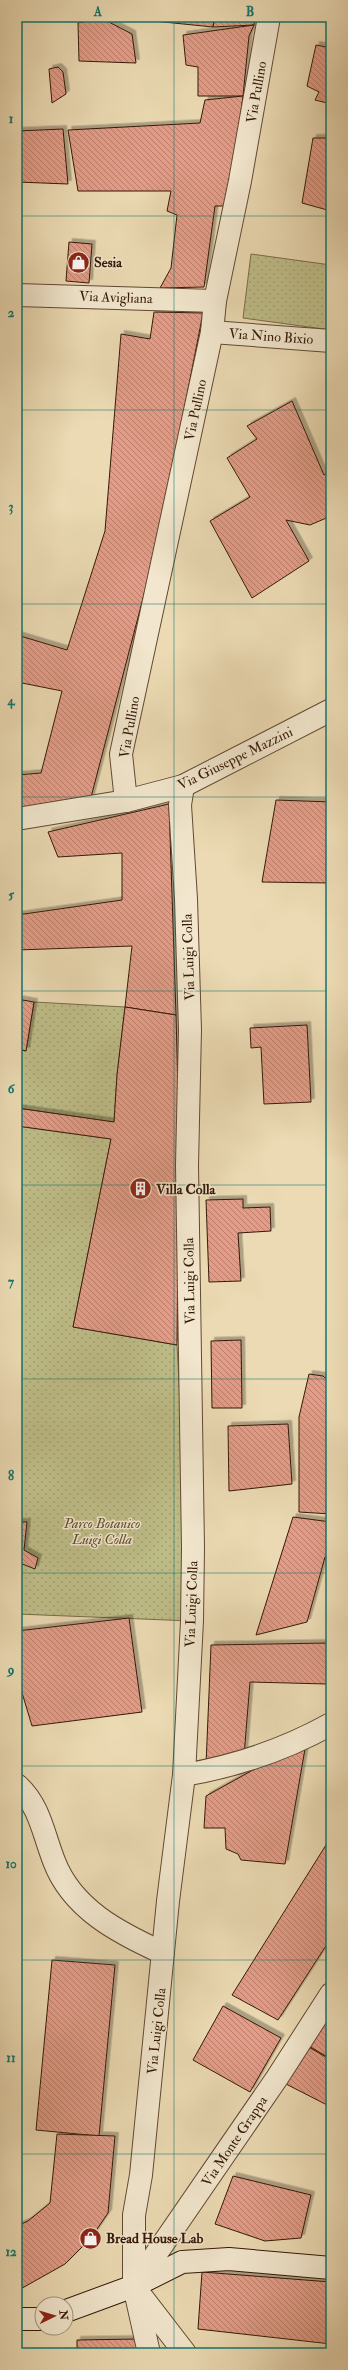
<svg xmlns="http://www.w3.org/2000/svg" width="348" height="2370" font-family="'IM FELL Double Pica',serif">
<defs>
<pattern id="park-dots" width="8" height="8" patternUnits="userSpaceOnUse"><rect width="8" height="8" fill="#bebd88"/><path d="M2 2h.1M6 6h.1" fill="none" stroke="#a4a274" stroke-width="1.8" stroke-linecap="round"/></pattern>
<pattern id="building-back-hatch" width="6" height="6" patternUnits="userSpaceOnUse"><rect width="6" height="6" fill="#e39c87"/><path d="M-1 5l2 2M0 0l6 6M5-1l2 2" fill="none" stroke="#b97e6c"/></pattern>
<filter id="shadow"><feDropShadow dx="3.5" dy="-3.5" stdDeviation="0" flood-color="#0004"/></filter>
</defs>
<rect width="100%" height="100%" fill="#ebdab3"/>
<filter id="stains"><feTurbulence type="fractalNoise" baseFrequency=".005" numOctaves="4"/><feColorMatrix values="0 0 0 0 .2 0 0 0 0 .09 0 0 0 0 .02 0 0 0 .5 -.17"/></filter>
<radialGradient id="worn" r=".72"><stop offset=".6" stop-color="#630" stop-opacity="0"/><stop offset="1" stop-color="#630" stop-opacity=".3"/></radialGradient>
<g fill="url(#park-dots)" stroke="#7a6b48">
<path d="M251,254L331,265V330L243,318Z"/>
<path d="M34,1002L125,1007L117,1075L114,1122L17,1108V1049L26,1051Z"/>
<path d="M17,1126L111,1139L73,1327L177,1345L192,1621L17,1614Z"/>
</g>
<g fill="url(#building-back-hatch)" stroke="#351907" filter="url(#shadow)">
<path d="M114,17H214L213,27Z"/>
<path d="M215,17H255L254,25L213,27Z"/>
<path d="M101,18L132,34L136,63L79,61L78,23Z"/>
<path d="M254,25L249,36L243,96H198V67L186,65L183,35Z"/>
<path d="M316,45L331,48V104L315,100L319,92L307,86Z"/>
<path d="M58,67L63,72L66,94L52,103L49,69Z"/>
<path d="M243,96L229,206H215L204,287L160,288L171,268L177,215L167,211L171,191H78L68,130L200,123L205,100Z"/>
<path d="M63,129L68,184L17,182V131Z"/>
<path d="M313,138H331V211L302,203Z"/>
<path d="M69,242L92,244L89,283L66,281Z"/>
<path d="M154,312L203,313L159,537L89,805L17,813V775L41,773L62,691L17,682V635L67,650L105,531L121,334L150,339Z"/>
<path d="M292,401L324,475L331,471V516L310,525L286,520L309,561L252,598L210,521L250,497L227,458L257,439L247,426Z"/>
<path d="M276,800L331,802V883L262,882Z"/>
<path d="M169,804L176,1015L125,1007L132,946L17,950V915L122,900V853L58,857L48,832Z"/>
<path d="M17,999L34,1002L26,1051L17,1049Z"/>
<path d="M125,1007L176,1015L179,1132L177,1345L73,1327L111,1139L17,1126V1108L114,1122L117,1075Z"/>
<path d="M307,1025L311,1102L264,1104L261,1047L251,1048L250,1028Z"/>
<path d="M243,1199V1208L270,1207L271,1231L238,1233L241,1281L209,1282L206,1200Z"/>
<path d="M241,1340L242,1408H212L211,1341Z"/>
<path d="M309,1374L323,1376L331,1383V1514L299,1512V1417Z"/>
<path d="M288,1424L292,1484L229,1491L228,1426Z"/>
<path d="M293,1517L331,1522V1557H325L307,1622L256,1635Z"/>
<path d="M17,1522H27L24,1550L38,1558L35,1569L17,1562Z"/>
<path d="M129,1618L142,1712L32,1726L17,1676V1631Z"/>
<path d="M329,1643L327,1684L250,1682L244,1756L206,1765L211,1645Z"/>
<path d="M305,1749L285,1864L241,1860L238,1854L226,1849L225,1828H204L206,1796L271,1760Z"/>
<path d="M331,1837V1938L278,2020L232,1995Z"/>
<path d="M52,1960L115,1965L99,2136L36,2130Z"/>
<path d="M223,2006L281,2038L250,2092L193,2060Z"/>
<path d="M331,2009V2059L307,2045Z"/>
<path d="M307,2046L331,2060V2107L286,2084Z"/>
<path d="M57,2134L115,2136L108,2213L91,2238L65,2264L17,2291V2226L28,2221L50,2203Z"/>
<path d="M233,2176L311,2195L301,2238L265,2241L215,2224Z"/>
<path d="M202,2272L331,2282V2344L198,2329Z"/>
<path d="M137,2339V2353H77V2340Z"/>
</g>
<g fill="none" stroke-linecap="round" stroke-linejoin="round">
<defs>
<g id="street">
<path d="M17,295L215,301"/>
<path d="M212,332L331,341"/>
<path d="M126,801L121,754L212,332L215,301L240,181L269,17"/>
<path d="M17,819L126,801L183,786L331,710"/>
<path d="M184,1775C237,1766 284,1750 331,1724"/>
<path d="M17,1785C40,1806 43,1833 54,1861C72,1909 119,1933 163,1953"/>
<path d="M134,2286L277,2078L331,1994"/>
<path d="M138,2292L185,2353"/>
<path d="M149,2353L134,2286V2215L141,2175L168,1901L184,1775L192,1621L193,1548L187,1165L190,1030L186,899L180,805L183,786"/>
</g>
<g id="secondary">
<path d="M66,2311L134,2286L182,2262L229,2259L331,2268"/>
<path d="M17,2319H42"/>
</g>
</defs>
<use href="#street" stroke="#624932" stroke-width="24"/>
<use href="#secondary" stroke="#351907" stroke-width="24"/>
<use href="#street" stroke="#f2e7ce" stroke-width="22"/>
<use href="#secondary" stroke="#f2e7ce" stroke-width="22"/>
</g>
<path fill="none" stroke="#0f766e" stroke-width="1" stroke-opacity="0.55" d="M174,17V2353M17,216H331M17,410H331M17,604H331M17,797H331M17,991H331M17,1185H331M17,1379H331M17,1573H331M17,1766H331M17,1960H331M17,2154H331"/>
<defs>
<symbol id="shop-disc" viewBox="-11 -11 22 22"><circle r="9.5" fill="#8f2418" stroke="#f2e7ce"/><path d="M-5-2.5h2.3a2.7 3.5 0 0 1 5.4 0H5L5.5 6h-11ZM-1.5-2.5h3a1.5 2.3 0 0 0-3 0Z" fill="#fff"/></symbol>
<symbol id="building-disc" viewBox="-11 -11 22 22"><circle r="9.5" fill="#8f2418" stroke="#f2e7ce"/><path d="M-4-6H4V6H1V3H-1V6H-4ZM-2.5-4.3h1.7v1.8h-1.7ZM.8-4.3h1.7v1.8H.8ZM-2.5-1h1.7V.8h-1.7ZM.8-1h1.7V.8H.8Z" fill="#fff"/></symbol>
</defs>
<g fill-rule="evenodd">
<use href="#shop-disc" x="66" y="250" width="25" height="25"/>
<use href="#building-disc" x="128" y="1176" width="25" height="25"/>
<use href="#shop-disc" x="78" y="2226" width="25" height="25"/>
</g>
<g text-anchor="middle" stroke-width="3" stroke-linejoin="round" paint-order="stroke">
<g font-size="14" fill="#351907" stroke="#f2e7ce">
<text transform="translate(256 92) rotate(-80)" y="5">Via Pullino</text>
<text transform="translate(116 297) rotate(2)" y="5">Via Avigliana</text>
<text transform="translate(271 336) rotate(4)" y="5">Via Nino Bixio</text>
<text transform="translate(195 410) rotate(-78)" y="5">Via Pullino</text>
<text transform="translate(129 727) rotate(-80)" y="5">Via Pullino</text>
<text transform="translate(235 758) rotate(-26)" y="5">Via Giuseppe Mazzini</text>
<text transform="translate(188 957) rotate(-92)" y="5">Via Luigi Colla</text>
<text transform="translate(189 1281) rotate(-91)" y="5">Via Luigi Colla</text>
<text transform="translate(191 1604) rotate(-88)" y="5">Via Luigi Colla</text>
<text transform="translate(156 2031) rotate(-84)" y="5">Via Luigi Colla</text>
<text transform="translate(234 2141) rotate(-56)" y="5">Via Monte Grappa</text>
</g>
<g font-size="14" font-weight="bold" fill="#351907" stroke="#f2e7ce" text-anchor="start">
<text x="94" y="267">Sesia</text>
<text x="156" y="1194">Villa Colla</text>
<text x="106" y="2243">Bread House Lab</text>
</g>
<g font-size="14" font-style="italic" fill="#5e4a2e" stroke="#f2e7ce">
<text x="102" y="1528">Parco Botanico<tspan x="102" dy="16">Luigi Colla</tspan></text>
</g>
</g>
<rect width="348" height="2370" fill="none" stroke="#ebdab3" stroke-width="44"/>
<g transform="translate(54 2316) rotate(85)"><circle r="19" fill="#f2e7ce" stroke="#a6957e"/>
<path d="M0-3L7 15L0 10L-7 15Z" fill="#8f2418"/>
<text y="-6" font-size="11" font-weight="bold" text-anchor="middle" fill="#351907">N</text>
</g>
<rect x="22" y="22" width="304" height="2326" fill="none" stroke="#0f766e" stroke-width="1.5"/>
<g font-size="13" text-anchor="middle" font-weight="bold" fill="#0f766e">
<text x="98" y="16">A</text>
<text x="250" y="16">B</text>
<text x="11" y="123">1</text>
<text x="11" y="317">2</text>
<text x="11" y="511">3</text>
<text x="11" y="705">4</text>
<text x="11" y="899">5</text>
<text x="11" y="1093">6</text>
<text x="11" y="1286">7</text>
<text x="11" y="1480">8</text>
<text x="11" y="1674">9</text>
<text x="11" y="1868">10</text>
<text x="11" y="2062">11</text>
<text x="11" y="2256">12</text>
</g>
<rect width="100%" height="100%" filter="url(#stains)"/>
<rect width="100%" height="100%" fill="url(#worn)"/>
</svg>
